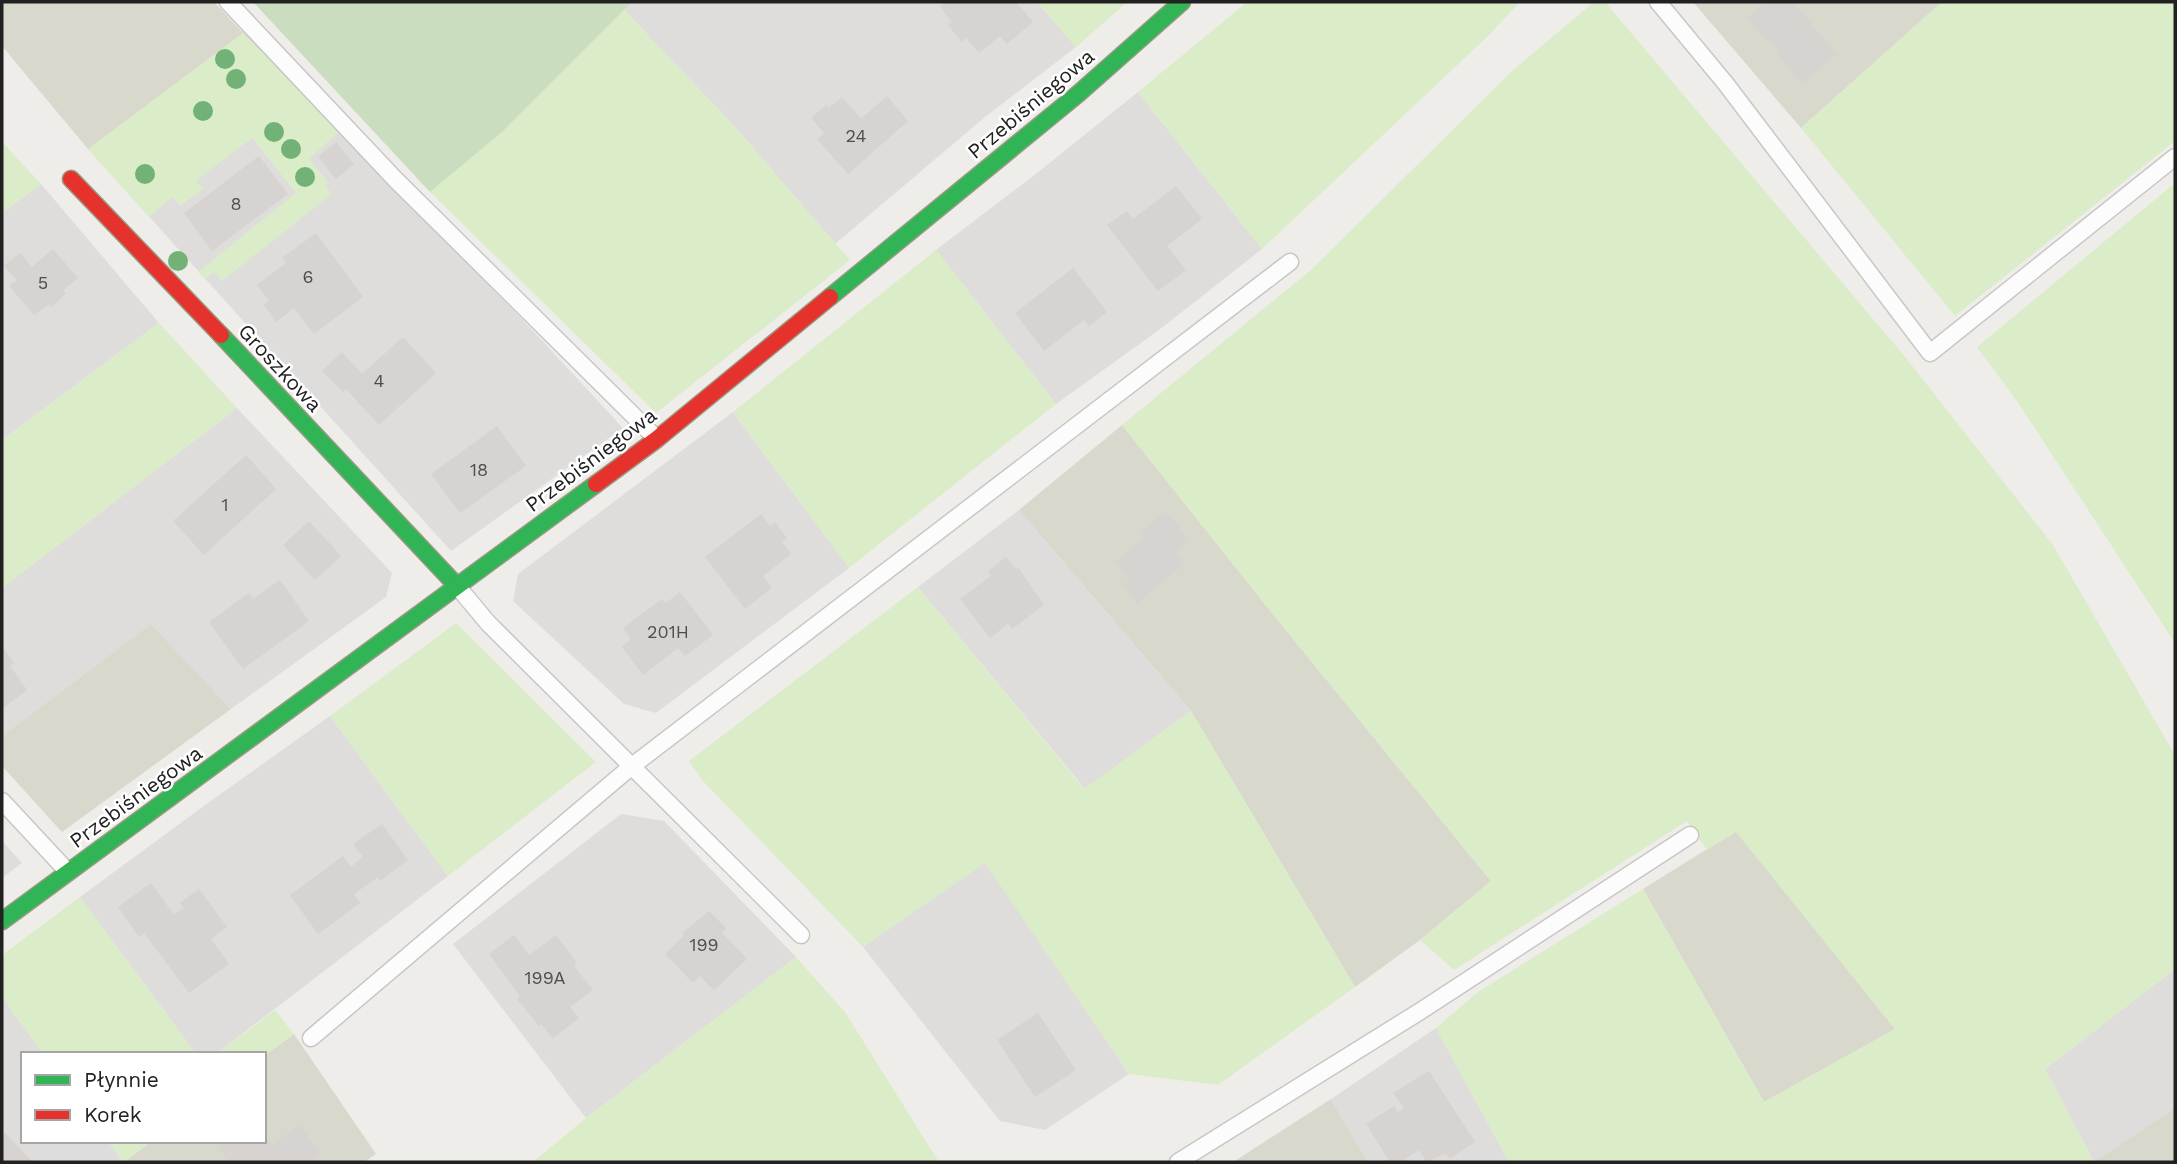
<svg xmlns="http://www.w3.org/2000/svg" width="2177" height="1164" font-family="'Work Sans',sans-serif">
<rect width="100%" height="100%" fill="#efedea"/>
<g fill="#dedddb">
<path d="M632,2H1037L1076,47L985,117L835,244L736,128L624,10Z"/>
<path d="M243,31L535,333L623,428L451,551L88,149Z"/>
<path d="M1138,92L1262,249L1159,330L1056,404L936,250L1037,173Z"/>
<path d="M41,184L159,323L2,440V213Z"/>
<path d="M237,408L392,573L386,597L231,709L151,624L2,736V588Z"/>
<path d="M733,412L849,568L656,713L624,704L513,601L518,574Z"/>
<path d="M1019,510L1191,711L1085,789L918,587Z"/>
<path d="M330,716L448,876L216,1054H196L80,897L201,808Z"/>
<path d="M621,814L664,821L796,957L586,1118L453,944Z"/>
<path d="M2,841L22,863L2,878Z"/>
<path d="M985,862L1129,1074L1045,1130L1000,1121L863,947Z"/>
<path d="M2175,969V1108L2094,1162L2045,1069Z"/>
<path d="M2,997L43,1054H23V1141H108L123,1162H2Z"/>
<path d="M1436,1028L1509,1162H1368L1331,1099Z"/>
</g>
<g fill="#d8d8cc">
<path d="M2,2H214L243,33L88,149L2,46Z"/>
<path d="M1693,2H1942L1801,128Z"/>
<path d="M1122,425L1280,623L1491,881L1420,940L1355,987L1191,711L1019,510Z"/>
<path d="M151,624L231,709L62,832L2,766V736Z"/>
<path d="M1736,831L1895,1029L1764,1102L1643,889Z"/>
<path d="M294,1034L376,1154L364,1162H124L152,1141H264V1056Z"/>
<path d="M1331,1099L1368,1162H1233Z"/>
<path d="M2175,1108V1162H2094Z"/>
</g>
<g fill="#dbecc9">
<path d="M1037,2H1127L1076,47Z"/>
<path d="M1247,2H1520L1488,36L1262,249L1138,92Z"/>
<path d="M1594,2H1605L1906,358L2053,545L2175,755V969L2045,1069L2094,1162H1509L1436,1028L1478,992L1643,889L1764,1102L1895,1029L1736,832L1707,850L1687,821L1454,970L1420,940L1491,881L1280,623L1122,425L1312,269L1514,69Z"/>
<path d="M1942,2H2175V141L1955,316L1801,128Z"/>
<path d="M624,10L736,128L850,260L656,413L430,192L501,133Z"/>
<path d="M243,33L340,131L309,159L329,183L325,186L332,194L222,281L214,272L205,279L198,272L296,193L252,138L196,181L203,189L180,206L173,197L149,217L88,149Z"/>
<path d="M2,142L41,184L2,213Z"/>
<path d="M2175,183V643L2019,404L1977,347Z"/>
<path d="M936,250L1056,404L849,568L733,412Z"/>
<path d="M159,323L237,408L2,588V440Z"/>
<path d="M918,587L1084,789L1191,711L1355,987L1218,1085L1129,1074L985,863L863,947L703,781L689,761Z"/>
<path d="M456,623L596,762L448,876L330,716Z"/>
<path d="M80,897L196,1054H43L2,997V955Z"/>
<path d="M796,957L845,1012L939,1162H533L586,1118Z"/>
<path d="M275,1010L294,1034L264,1056V1054H216Z"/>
<path d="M108,1141H152L123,1162Z"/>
</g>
<path fill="#caddbf" d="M253,2H632L501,133L430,192Z"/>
<g fill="#d6d3d1">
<path d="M946,2H1016L1033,22L1007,44L1000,36L979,53L966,38L962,42L948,25L952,22L940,7Z"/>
<path d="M1766,2H1793L1837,54L1802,83L1777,54L1780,51L1773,43L1765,39L1747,18Z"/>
<path d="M887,96L908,121L848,174L817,139L824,133L811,118L826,105L829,108L842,97L861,119Z"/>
<path d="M336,142L354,164L336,179L318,157Z"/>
<path d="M259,156L288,194L212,251L184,213Z"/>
<path d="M1176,186L1202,219L1167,246L1186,270L1158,291L1107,225L1127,211L1133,219Z"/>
<path d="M316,233L363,297L314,334L294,308L276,322L264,305L269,301L257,285L286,263L282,258Z"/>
<path d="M53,249L78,278L63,290L66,294L51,307L49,304L34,315L9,286L17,280L4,266L20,253L32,267Z"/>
<path d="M1073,268L1107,312L1089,326L1084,320L1044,351L1015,313Z"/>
<path d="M403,337L436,373L379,425L346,389L343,392L322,371L342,352L362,374Z"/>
<path d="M497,426L526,466L460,513L431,474Z"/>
<path d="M246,455L276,489L204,555L173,521Z"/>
<path d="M1166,511L1189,540L1175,552L1185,563L1137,603L1123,586L1130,579L1115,562L1144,538L1140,533Z"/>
<path d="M761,514L770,526L775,522L787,538L782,542L791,554L763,576L772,588L745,609L705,557Z"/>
<path d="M309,521L341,556L315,580L283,545Z"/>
<path d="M1006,557L1016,569L1018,567L1044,605L1012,629L1008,624L990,638L960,599L991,576L988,571Z"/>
<path d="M280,580L309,621L243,669L209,622L249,593L253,599Z"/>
<path d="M680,592L713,635L685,656L678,648L643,675L622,647L631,639L623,628L662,599L666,603Z"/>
<path d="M2,647L14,663L10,666L27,690L2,709Z"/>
<path d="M382,824L408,860L380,881L378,877L354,894L360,903L318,934L290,895L343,856L351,867L363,857L353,844Z"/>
<path d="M151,883L174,915L184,908L180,903L199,889L227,927L211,939L229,964L189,993L144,933L139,937L118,907Z"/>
<path d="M709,911L726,928L722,933L747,959L714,990L700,976L693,983L665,954L684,936L682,933Z"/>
<path d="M514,935L529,955L556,935L577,963L574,966L593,990L570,1007L579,1018L553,1038L541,1024L539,1026L517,999L520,996L489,954Z"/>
<path d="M1038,1013L1076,1070L1035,1097L997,1040Z"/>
<path d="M1429,1071L1475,1142L1450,1159L1446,1153L1427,1162L1419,1150L1401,1162H1390L1366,1124L1394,1106L1398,1112L1404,1108L1393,1093Z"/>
<path d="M300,1125L321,1153L308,1162H229L218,1147L225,1141H264V1135L272,1145Z"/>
<path d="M5,1133L33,1162H2V1137Z"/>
</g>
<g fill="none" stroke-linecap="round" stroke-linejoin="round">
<defs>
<g id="lane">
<path d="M228,2L395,179L657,439"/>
<path d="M1658,2L1726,84L1930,353L2175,157"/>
<path d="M457,586L488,623L801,935"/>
<path d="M2,801L68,872"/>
<path d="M311,1038L632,766L1290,262"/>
<path d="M1178,1162L1419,1012L1690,835"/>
</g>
<g id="fast">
<path d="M830,297L1078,94L1182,2"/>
<path d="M221,335L457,586"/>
<path d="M2,921L596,484"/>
</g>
<g id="jam">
<path d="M71,179L221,335"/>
<path d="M596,484L657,439L830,297"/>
</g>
</defs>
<use href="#lane" stroke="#c8c7c6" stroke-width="19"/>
<use href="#fast" stroke="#989981" stroke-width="19"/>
<use href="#jam" stroke="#989981" stroke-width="19"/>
<use href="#lane" stroke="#fdfcfc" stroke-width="16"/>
<use href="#fast" stroke="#30b455" stroke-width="16"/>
<use href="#jam" stroke="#e5322d" stroke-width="16"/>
</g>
<g fill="#72b276">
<circle cx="225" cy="59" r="10"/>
<circle cx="236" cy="79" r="10"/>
<circle cx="203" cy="111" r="10"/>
<circle cx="274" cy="132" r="10"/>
<circle cx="291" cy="149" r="10"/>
<circle cx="145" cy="174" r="10"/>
<circle cx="305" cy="177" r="10"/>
<circle cx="178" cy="261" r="10"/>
</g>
<g text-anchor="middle" stroke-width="5" stroke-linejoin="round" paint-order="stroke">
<g font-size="18" fill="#4e4e4d">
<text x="856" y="142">24</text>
<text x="236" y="210">8</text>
<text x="308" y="283">6</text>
<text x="43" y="289">5</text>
<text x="379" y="387">4</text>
<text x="479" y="476">18</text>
<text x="225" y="511">1</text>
<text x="668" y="638">201H</text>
<text x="704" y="951">199</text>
<text x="545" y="984">199A</text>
</g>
<g font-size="21" fill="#212121" stroke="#fff">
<text transform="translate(1031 104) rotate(-40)" y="7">Przebiśniegowa</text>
<text transform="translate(280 368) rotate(47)" y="7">Groszkowa</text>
<text transform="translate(591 460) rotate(-37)" y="7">Przebiśniegowa</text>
<text transform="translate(136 797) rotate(-36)" y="7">Przebiśniegowa</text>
</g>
</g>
<rect width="2177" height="1164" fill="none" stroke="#212121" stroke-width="7"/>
<rect x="21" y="1052" width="245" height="91" fill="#ffffff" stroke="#a6a6a6" stroke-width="2"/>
<rect x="35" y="1075" width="35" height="10" fill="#30b455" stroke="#a6a6a6" stroke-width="2"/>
<text x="84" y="1087" font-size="21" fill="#212121">Płynnie</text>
<rect x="35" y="1110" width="35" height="10" fill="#e5322d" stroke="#a6a6a6" stroke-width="2"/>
<text x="84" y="1122" font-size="21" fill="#212121">Korek</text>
</svg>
